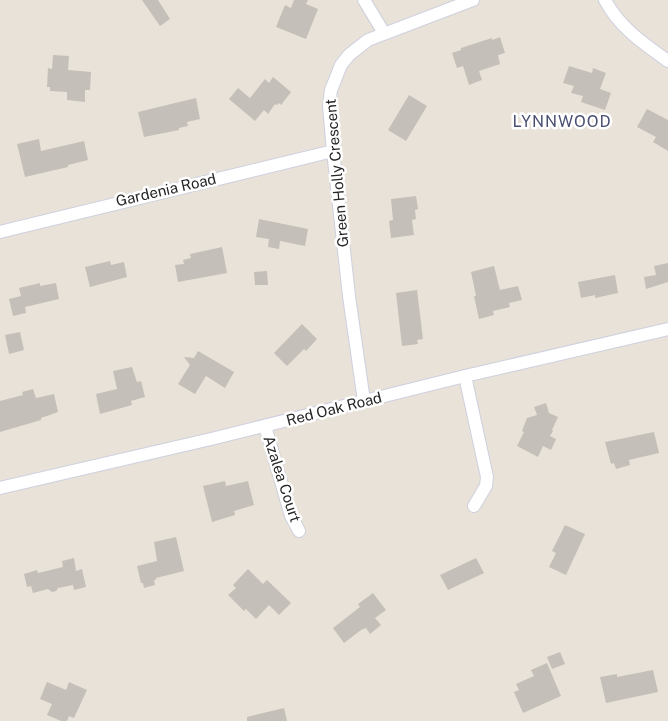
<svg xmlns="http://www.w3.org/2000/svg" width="668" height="721" font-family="'Public Sans',sans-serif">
<rect width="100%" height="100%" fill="#e9e2d8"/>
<g fill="#c4bfb8">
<path d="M142,0H158L170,19L160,26Z"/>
<path d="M294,0H308L306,4L318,9L306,39L276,27L285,5L291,8Z"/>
<path d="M500,37L505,53L498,55L500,64L479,71L482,80L469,85L463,66L457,68L452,53L461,50V48L492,38V40Z"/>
<path d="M53,55L69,56L68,70L91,72L90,90H85V102L67,100V92L50,91V87H47L48,68L52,69Z"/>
<path d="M569,66L592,73L593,68L606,73L600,89L611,93L605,110L581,102L583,96L571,93L574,86L563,83Z"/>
<path d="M273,77L291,92L281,105L279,103L277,105L275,104L268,114L264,110L255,121L229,99L238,88L250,98L265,79L269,83Z"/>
<path d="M409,95L427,106L406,141L388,130Z"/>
<path d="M196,98L200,119L187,122L188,126L179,128V130L144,137L138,112Z"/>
<path d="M647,109L668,120V151L653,142L656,137L637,127Z"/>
<path d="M39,139L41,151L84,141L88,160L68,165V167L25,177L17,144Z"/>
<path d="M416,196L418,209L415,210L416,219L412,220L414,235L391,238L389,221L393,220L391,199Z"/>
<path d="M259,219L308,229L305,246L280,241L279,249L268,247L269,239L256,237Z"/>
<path d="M222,247L227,273L178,282L175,265L184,264L183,260L191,258L190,254Z"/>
<path d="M110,261L111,265L124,262L127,277L90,287L85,267Z"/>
<path d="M668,263V282L646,289L644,277L656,275L654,266Z"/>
<path d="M494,266L500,290L518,286L522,300L509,303L510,307L493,311L494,315L479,319L474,296H476L471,272Z"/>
<path d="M267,271L268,285H255L254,272Z"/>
<path d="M615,275L618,293L595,298V295L581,298L578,282Z"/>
<path d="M40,283V286L56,283L59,299L25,307L26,313L13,316L9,299L21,296L19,288Z"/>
<path d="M417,290L423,339L417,340L418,344L402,346L396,293Z"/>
<path d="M302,324L317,339L306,351L304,349L287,366L274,353Z"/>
<path d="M20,332L24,350L9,354L5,335Z"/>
<path d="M198,351L234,372L225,388L206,376L195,394L178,384L190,365L184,357L194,358Z"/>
<path d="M132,367L137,382L141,381L145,397L131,401L132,405L100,414L96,394L117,389L113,371Z"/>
<path d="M33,389L36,398L54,394L58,412L41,418V420L0,432V401L23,395L22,392Z"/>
<path d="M546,403L549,413L558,417L552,430L553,431L550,436L556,439L551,450L543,446L538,457L517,446L524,432L522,431L527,418L537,415L534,407Z"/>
<path d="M654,432L659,453L629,460L630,465L616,469L614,463L611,464L605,442Z"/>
<path d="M225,481L226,486L248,481L254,505L234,511L235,515L212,522L203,486Z"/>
<path d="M565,525L585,534L566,575L549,567L556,553L552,551Z"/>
<path d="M176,537L184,571L156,578V580H154L155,585L144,588L143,583H141L137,566L157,561L154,542Z"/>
<path d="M74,558L76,571L82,569L86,587L74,590L73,585L58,588L56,591L52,592L48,589L33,593L31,586L27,587L24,574L37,570L38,573L63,567L62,561Z"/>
<path d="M476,558L484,573L448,590L440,575Z"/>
<path d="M248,569L263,584L267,580L291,603L279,615L269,605L256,619L246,609L244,611L228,595L236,588L233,585Z"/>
<path d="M373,593L386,610L375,618L381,625L370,634L366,628L361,630L344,643L333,628L360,607L358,604Z"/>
<path d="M560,652L565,664L552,669L547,657Z"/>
<path d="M547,663L561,696L523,713L514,692L519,690L516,684L534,676L531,670Z"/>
<path d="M653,670L658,692L606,703L600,677L617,674V677Z"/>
<path d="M47,682L66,690L69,682L87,690L74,718L69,716L67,721H61L47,715L52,704L40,699Z"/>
<path d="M284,708L287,721H247V717Z"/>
</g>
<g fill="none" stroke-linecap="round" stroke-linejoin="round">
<defs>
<g id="street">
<path d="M364,0L384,33"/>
<path d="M605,0C619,27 644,44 668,61"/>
<path d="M0,232L333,151"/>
<path d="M465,376L487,477L486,486L474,506"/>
<path d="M364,401L349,296L333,151L329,106L331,90L341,65L349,55L368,40L473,0"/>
<path d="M265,426L291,516L299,531"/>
<path d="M0,488L211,439L465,376L668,329"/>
</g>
</defs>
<use href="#street" stroke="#ced0df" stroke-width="14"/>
<use href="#street" stroke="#fff" stroke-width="12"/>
</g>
<g text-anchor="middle" stroke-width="5" stroke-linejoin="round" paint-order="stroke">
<g font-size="15" fill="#262626" stroke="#fff">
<text transform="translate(337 173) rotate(-95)" y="5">Green Holly Crescent</text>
<text transform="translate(166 190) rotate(-13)" y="5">Gardenia Road</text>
<text transform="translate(334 409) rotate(-14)" y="5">Red Oak Road</text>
<text transform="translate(282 479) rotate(72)" y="5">Azalea Court</text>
</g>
<g font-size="16" letter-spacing="1" fill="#4a5074" stroke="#fff">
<text x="562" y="127">LYNNWOOD</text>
</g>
</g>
</svg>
